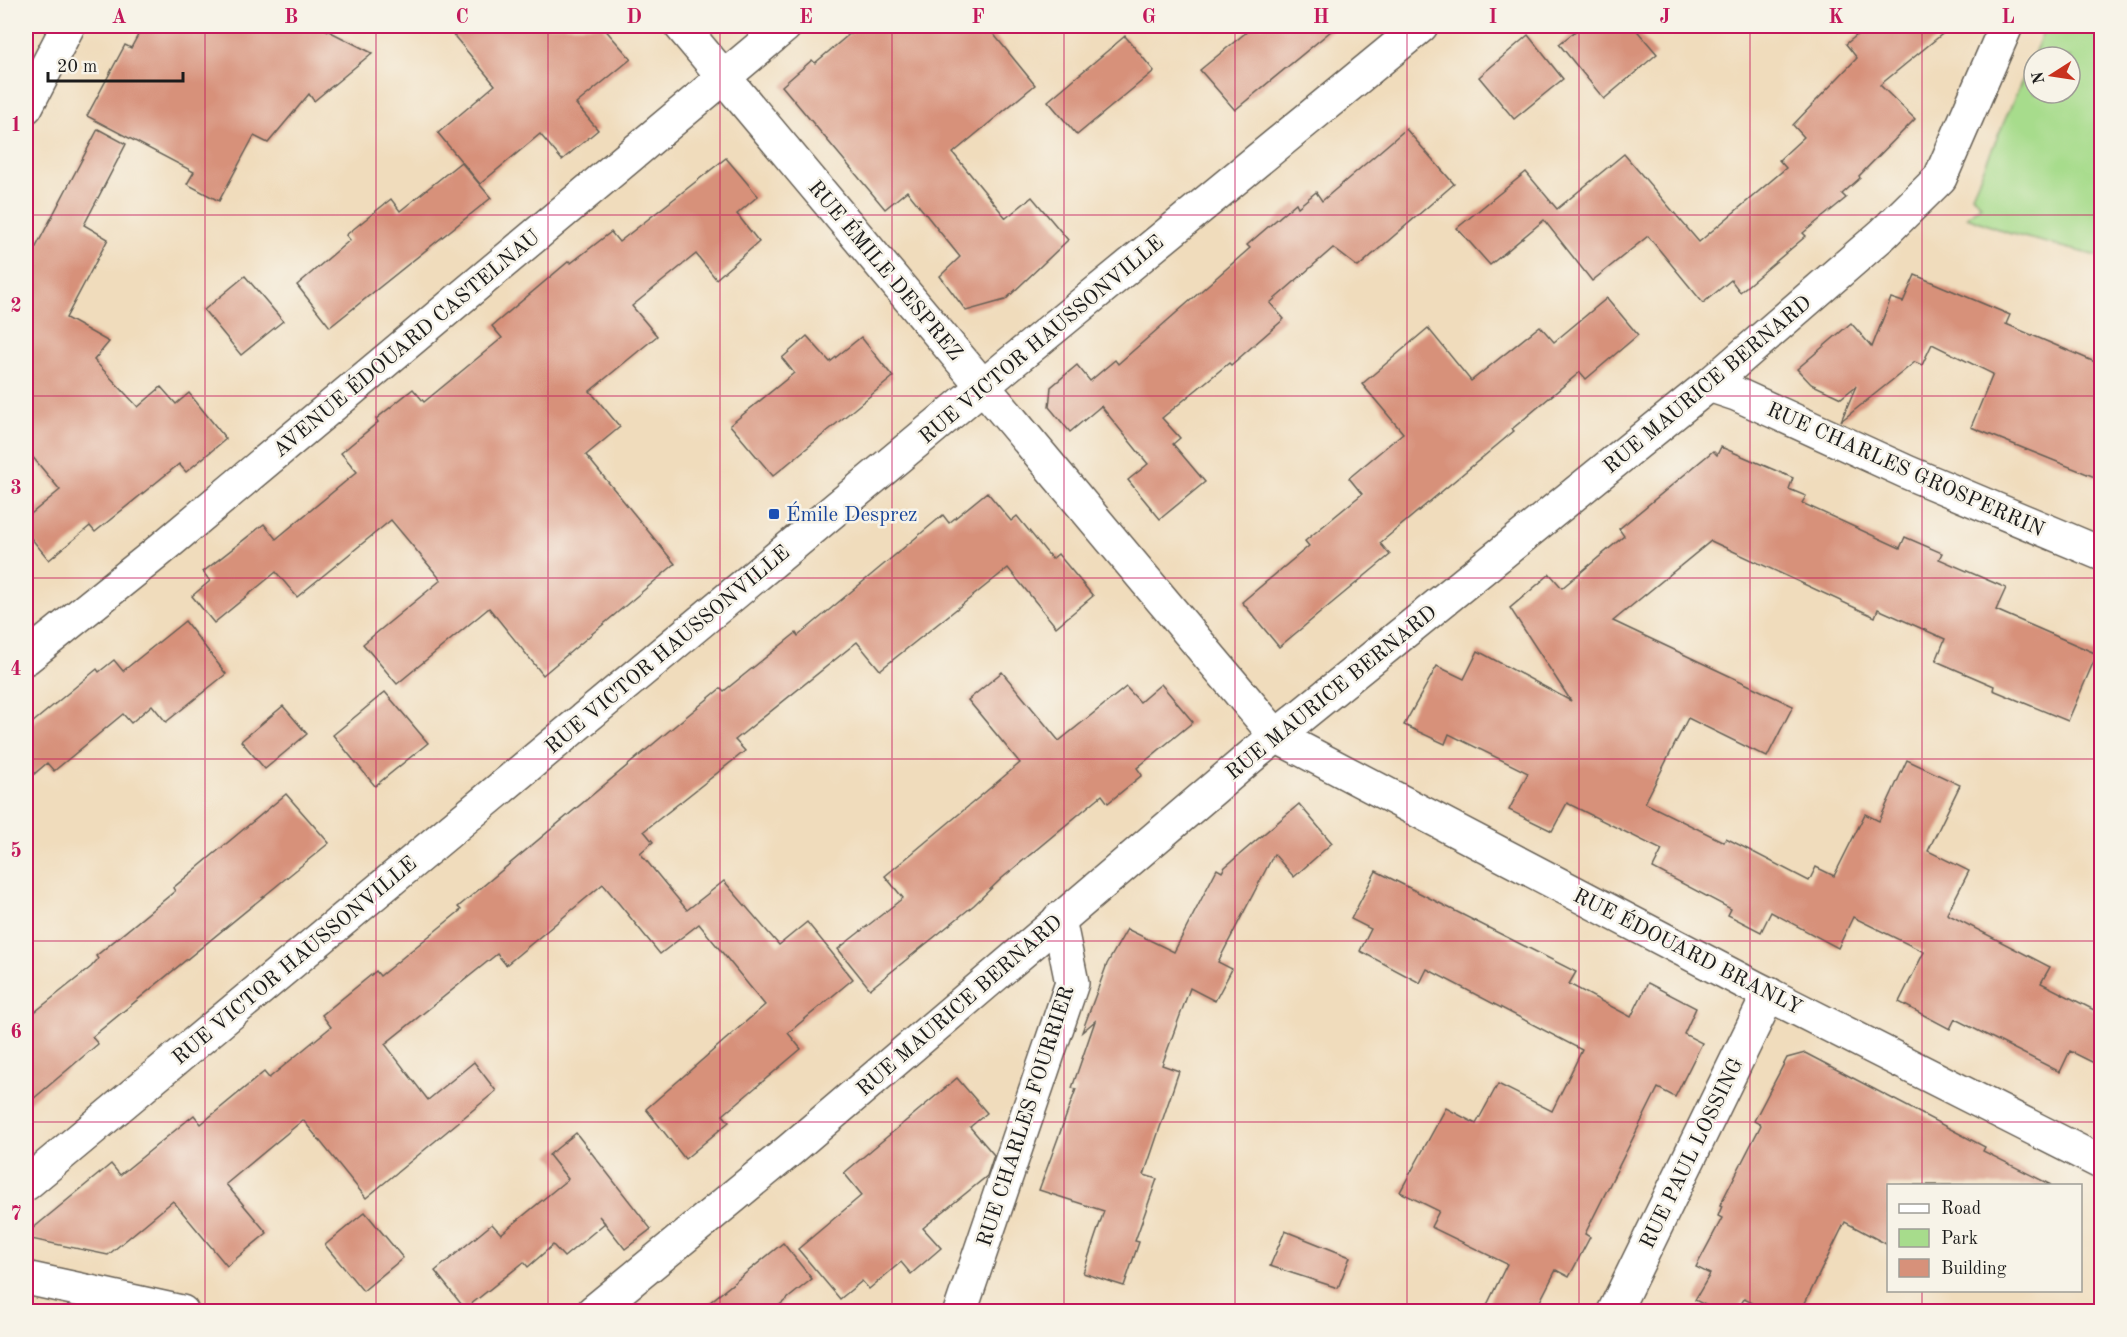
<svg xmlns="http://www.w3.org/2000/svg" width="2127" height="1337" font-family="'Old Standard TT',serif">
<rect width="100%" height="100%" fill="#f7f3e8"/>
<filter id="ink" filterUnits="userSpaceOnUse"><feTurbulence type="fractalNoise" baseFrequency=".0167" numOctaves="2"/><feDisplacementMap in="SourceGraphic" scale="12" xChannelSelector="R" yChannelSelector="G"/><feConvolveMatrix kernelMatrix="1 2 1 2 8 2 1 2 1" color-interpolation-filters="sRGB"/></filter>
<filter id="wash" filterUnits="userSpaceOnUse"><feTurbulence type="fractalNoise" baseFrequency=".008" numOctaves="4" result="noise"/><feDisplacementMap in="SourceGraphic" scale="24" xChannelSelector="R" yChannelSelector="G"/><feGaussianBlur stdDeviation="1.35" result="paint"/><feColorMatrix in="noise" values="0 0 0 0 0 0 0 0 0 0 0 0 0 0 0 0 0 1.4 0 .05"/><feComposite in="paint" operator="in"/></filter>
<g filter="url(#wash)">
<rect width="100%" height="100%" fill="#f0dcbc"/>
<path fill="#a7dc8c" stroke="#627c54" stroke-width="1.5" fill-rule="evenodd" d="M2046,26H2101V257L2008,233L1967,217L1981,205L1972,195ZM2034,57H2070V93H2034Z"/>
<g id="blocks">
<g fill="#d7917a">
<path d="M143,26H319L372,53L314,101L309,94L268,143L254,136L219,201L187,184L194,172L87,116L125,45L131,48Z"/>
<path d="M446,26H602L631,59L576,104L598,130L562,160L540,134L480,184L438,133L495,85Z"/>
<path d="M859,26H987L1035,85L953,153L1006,218L1032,197L1068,240L1005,300L966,311L940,276L960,257L907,191L885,209L782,86L812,60L815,63Z"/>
<path d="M1254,26H1337L1235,110L1200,70Z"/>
<path d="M1582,26H1633L1657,54L1604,99L1559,44Z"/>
<path d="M1868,26H1952L1880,85L1915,119L1859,176L1860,178L1842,194L1846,198L1803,233L1806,236L1740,292L1731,280L1703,303L1648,236L1592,281L1544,220L1490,265L1457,228L1526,172L1557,209L1624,154L1699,242L1786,168L1779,160L1804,137L1793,125L1857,58L1846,44Z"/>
<path d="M1528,35L1563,79L1514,119L1479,77Z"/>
<path d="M1125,36L1154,71L1077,135L1048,101Z"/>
<path d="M98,129L126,144L84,225L108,239L66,318L109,342L94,360L138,407L161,387L176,404L189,393L226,439L186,472L179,464L95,532L90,526L49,560L26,532V518L60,490L26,449V266Z"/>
<path d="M1406,129L1454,184L1358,267L1333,248L1270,303L1284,319L1231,365L1229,363L1162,418L1180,438L1173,444L1205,482L1160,519L1128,480L1148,464L1101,406L1070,432L1049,407L1051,387L1077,365L1090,381L1115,360L1118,364L1250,248L1247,245L1296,203L1298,207L1316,192L1322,201Z"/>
<path d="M726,158L758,196L737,214L759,242L716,279L696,254L632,306L657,336L590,391L620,427L586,455L675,564L543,675L489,608L397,684L363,644L441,580L391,520L297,597L276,572L214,623L192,596L210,581L203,572L264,524L276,539L357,472L341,453L378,422L376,419L413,389L424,402L502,338L492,326L569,261L571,263L611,232L619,242Z"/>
<path d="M461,162L491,198L330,327L297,285L350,240L346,235L391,199L400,211Z"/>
<path d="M1915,275L2010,315L2006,324L2102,365V480L1971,427L1993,374L1932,344L1922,365L1915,362L1841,421L1856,386L1841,398L1811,384L1797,369L1851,323L1872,347L1891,298L1903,302Z"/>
<path d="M245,276L283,321L241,355L204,310Z"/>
<path d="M1607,298L1638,335L1586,379L1580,372L1512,429L1514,431L1380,543L1390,555L1279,647L1242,602L1309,546L1305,541L1362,494L1349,478L1403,433L1362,384L1428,328L1471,381L1540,326L1554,342Z"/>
<path d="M807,336L830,362L861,337L893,377L773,476L730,425L794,373L782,358Z"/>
<path d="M1721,447L1793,478L1789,489L1806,496L1802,503L1900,548L1905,537L1942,553L1939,559L2006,588L1996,610L2097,654L2068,721L1993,690L1994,686L1936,661L1945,639L1878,609L1875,617L1711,541L1613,621L1793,706L1767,757L1688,718L1645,803L1724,842L1726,838L1809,881L1816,867L1834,876L1865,814L1879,821L1907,760L1960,785L1928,851L1969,871L1947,914L2050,967L2041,983L2102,1014V1067L2070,1051L2060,1072L1955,1019L1950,1029L1899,1002L1924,952L1853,917L1838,948L1771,912L1761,932L1728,915L1731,909L1653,868L1662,850L1567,803L1552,831L1509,810L1528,773L1449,734L1445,744L1404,725L1437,666L1464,679L1478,651L1571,701L1510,608L1550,574L1562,588L1624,536L1619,529L1713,451L1717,455Z"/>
<path d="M987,492L1011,521L1017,516L1052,559L1058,554L1093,596L1056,627L1008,568L880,670L857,642L735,740L745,751L644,831L653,842L640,853L687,910L724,881L779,945L807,922L853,979L788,1033L801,1049L723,1115L729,1122L685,1159L646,1109L765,1005L699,924L660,954L603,884L506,965L497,954L385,1044L428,1100L474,1062L496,1091L366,1198L303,1120L226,1184L267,1233L227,1266L173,1201L108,1255L26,1238V1234L111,1164L120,1175L194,1115L201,1124L264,1072L269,1078L331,1027L322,1015L376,971L380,976L461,910L458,907L676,725L721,688L724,691L796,633L798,636L943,515L949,523Z"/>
<path d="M185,621L226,674L166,722L152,705L131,723L123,714L54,771L47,763L26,781V728L97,669L99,672L114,660L123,671Z"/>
<path d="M1002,672L1059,741L1126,687L1140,702L1161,684L1193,722L1137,768L1142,775L1108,803L1102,795L1001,879L974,905L870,989L838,949L903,898L885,876L1020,763L968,700Z"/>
<path d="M385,692L428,743L375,786L333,735Z"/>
<path d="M283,706L307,734L265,769L241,741Z"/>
<path d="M286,794L329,843L92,1037L98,1044L26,1105V1019L91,967L98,959L96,956L175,891L173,888Z"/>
<path d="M1299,804L1332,843L1294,877L1274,854L1218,962L1232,969L1215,1001L1190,988L1162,1065L1179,1071L1144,1175L1157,1179L1135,1241L1139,1242L1124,1286L1083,1273L1104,1211L1039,1190L1076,1089L1072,1088L1095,1021L1082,1032L1107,964L1127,929L1174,952L1217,869L1222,872L1225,867Z"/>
<path d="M1376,871L1576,972L1569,984L1631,1017L1648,983L1696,1008L1684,1034L1702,1043L1675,1097L1658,1088L1585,1234L1590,1237L1569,1277L1556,1270L1535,1311H1484L1507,1264L1431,1227L1439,1211L1400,1192L1446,1108L1476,1124L1498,1084L1552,1111L1582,1050L1427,969L1420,983L1360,951L1371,929L1351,919Z"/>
<path d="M1805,1053L1985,1147L1983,1151L2051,1185H1888V1245L1845,1222L1801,1311H1770L1744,1299L1737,1311H1717L1695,1300L1710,1274L1696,1267L1722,1218L1718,1216L1722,1206L1720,1205L1761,1125L1754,1121L1787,1058Z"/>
<path d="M957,1078L987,1113L970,1127L994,1155L987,1176L923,1228L941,1248L911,1274L901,1262L869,1289L862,1281L840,1299L798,1249L862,1195L844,1173Z"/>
<path d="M576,1133L651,1229L625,1249L599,1216L605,1223L564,1257L553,1245L528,1267L524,1262L465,1309L435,1271L492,1224L501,1234L568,1179L549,1155Z"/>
<path d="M365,1212L403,1258L363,1291L325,1245Z"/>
<path d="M1285,1231L1350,1257L1338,1288L1270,1266Z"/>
<path d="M783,1243L812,1279L772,1311H699Z"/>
</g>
</g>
</g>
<g filter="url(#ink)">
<use href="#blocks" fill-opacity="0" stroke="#665f54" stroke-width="1.5"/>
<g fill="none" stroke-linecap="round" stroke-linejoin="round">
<defs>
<g id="street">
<path d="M681,26L1276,736L1756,988L2102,1163"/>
<path d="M1709,385L1736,394L1909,473L2102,554"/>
<path d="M26,658L154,555L785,26"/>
<path d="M26,1184L1012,362L1421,26"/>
<path d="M26,1278L182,1312"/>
<path d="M593,1312L790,1150L1254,754L1709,385L1883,234L1940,178L2006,26"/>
<path d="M960,1312L1072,983L1059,919"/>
<path d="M1614,1312L1769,994"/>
</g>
<path id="secondary" d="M26,107L68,26"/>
</defs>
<use href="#street" stroke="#665f54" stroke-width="36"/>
<use href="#secondary" stroke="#665f54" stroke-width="36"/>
<use href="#street" stroke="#fff" stroke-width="33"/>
<use href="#secondary" stroke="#fff" stroke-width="33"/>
</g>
</g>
<path fill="none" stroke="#c2185b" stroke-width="1.5" stroke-opacity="0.55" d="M205,26V1312M376,26V1312M548,26V1312M720,26V1312M892,26V1312M1064,26V1312M1235,26V1312M1407,26V1312M1579,26V1312M1750,26V1312M1922,26V1186M26,215H2102M26,396H2102M26,578H2102M26,759H2102M26,941H2102M26,1122H2102M1922,1290V1312"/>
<rect fill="#1a4fb4" stroke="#f7f3e8" stroke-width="2" x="768" y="508" width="12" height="12" rx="3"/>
<g text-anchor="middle" stroke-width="5" stroke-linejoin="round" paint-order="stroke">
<g font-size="21" fill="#1c1c1c" stroke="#f7f3e8">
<text transform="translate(886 270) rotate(50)" y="7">RUE ÉMILE DESPREZ</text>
<text transform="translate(1041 339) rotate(-40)" y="7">RUE VICTOR HAUSSONVILLE</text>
<text transform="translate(406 343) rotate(-40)" y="7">AVENUE ÉDOUARD CASTELNAU</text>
<text transform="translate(1707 384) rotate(-40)" y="7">RUE MAURICE BERNARD</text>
<text transform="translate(1906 469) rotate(24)" y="7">RUE CHARLES GROSPERRIN</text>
<text transform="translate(667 649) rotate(-40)" y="7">RUE VICTOR HAUSSONVILLE</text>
<text transform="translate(1331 692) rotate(-39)" y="7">RUE MAURICE BERNARD</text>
<text transform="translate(1688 951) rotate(27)" y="7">RUE ÉDOUARD BRANLY</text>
<text transform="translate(294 960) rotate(-40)" y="7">RUE VICTOR HAUSSONVILLE</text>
<text transform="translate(959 1005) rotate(-41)" y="7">RUE MAURICE BERNARD</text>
<text transform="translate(1025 1116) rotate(-72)" y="7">RUE CHARLES FOURRIER</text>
<text transform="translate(1691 1153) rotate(-64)" y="7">RUE PAUL LOSSING</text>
</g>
<g font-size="21" fill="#164399" stroke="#f7f3e8" text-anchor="start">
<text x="786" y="521">Émile Desprez</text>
</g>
</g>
<rect width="2127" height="1337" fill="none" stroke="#f7f3e8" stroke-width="66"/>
<rect x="1887" y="1184" width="195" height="108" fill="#f7f3e8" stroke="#9f9d96" stroke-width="1.5"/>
<rect x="1899" y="1204" width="30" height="9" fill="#ffffff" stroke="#9f9d96" stroke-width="1.5"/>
<text x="1941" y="1214" font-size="18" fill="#1c1c1c">Road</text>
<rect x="1899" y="1229" width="30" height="18" fill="#a7dc8c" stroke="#9f9d96" stroke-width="1.5"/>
<text x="1941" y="1244" font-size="18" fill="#1c1c1c">Park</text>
<rect x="1899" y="1259" width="30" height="18" fill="#d7917a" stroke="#9f9d96" stroke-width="1.5"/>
<text x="1941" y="1274" font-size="18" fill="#1c1c1c">Building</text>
<g transform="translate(2052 75) rotate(258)"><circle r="28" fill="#f7f3e8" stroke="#9f9d96" stroke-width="1.5"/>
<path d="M0-4.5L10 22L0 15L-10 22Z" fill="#c8321e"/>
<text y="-9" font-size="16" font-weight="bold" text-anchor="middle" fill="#1c1c1c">N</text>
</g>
<path d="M48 72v9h135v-9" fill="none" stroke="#1c1c1c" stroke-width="3"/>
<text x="57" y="72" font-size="18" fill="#1c1c1c" stroke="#f7f3e8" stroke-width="4.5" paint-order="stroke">20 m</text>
<rect x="33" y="33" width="2061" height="1271" fill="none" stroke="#c2185b" stroke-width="2"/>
<g font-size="20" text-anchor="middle" font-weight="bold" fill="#c2185b">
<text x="119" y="23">A</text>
<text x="291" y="23">B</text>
<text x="462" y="23">C</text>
<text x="634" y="23">D</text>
<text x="806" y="23">E</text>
<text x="978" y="23">F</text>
<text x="1149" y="23">G</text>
<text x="1321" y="23">H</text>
<text x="1493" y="23">I</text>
<text x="1665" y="23">J</text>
<text x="1836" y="23">K</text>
<text x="2008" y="23">L</text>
<text x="16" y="131">1</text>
<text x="16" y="312">2</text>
<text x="16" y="494">3</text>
<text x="16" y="675">4</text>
<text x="16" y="857">5</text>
<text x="16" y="1038">6</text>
<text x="16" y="1220">7</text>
</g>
</svg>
